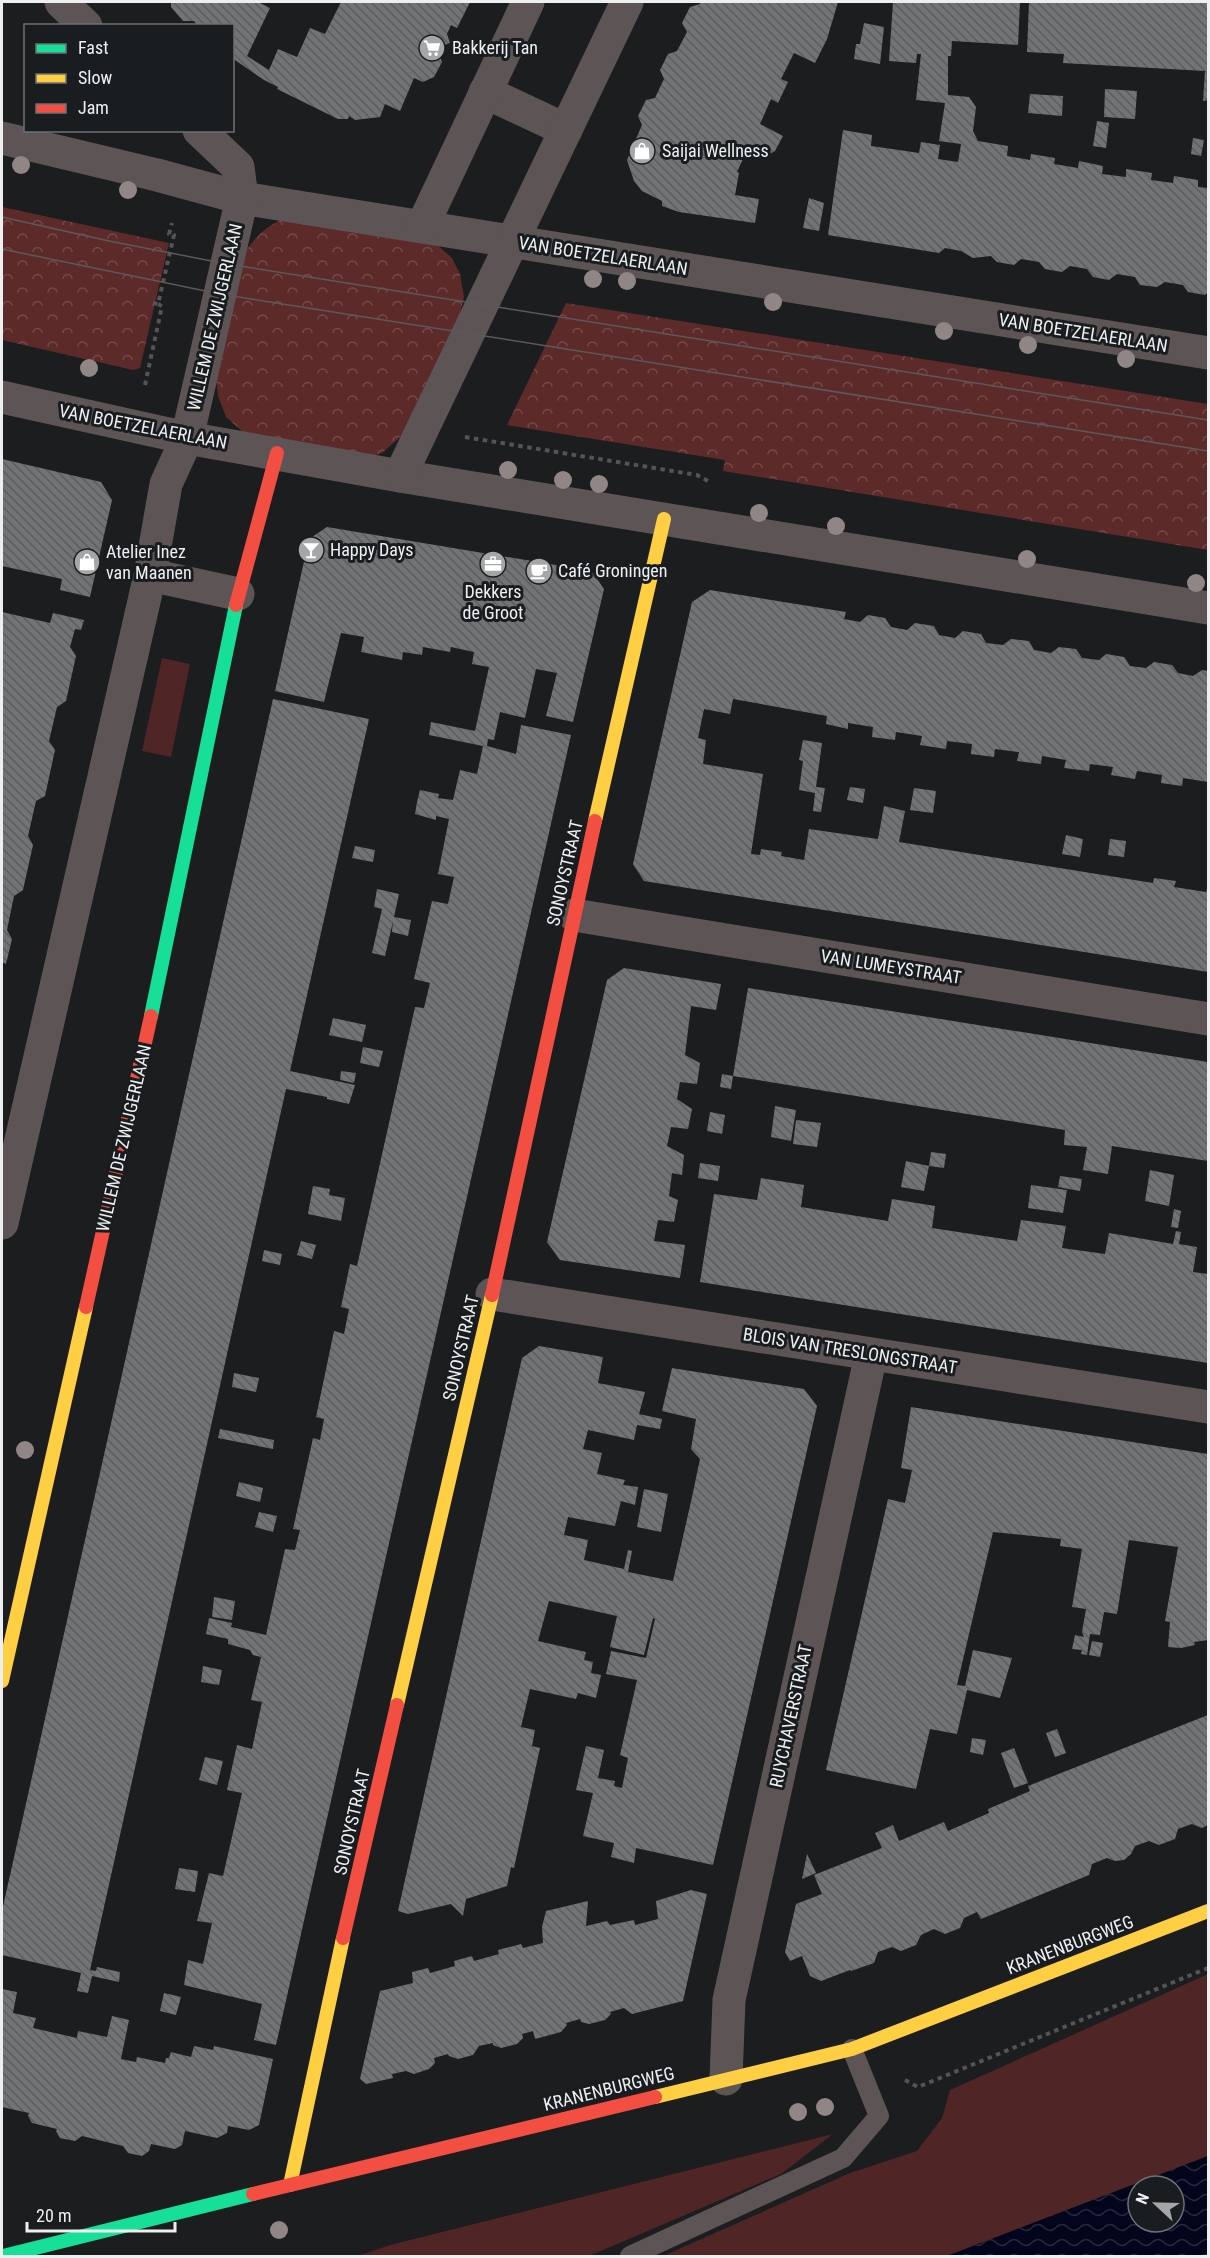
<svg xmlns="http://www.w3.org/2000/svg" width="1210" height="2258" font-family="'Roboto Condensed',sans-serif">
<defs>
<pattern id="forest-crowns" width="20" height="18" patternUnits="userSpaceOnUse" patternTransform="scale(1.5)"><rect width="20" height="18" fill="#5d2a2a"/><path d="M2 6a3 3 0 1 1 6 0M12 15a3 3 0 1 1 6 0" fill="none" stroke="#754949"/></pattern>
<pattern id="water-waves" width="16" height="10" patternUnits="userSpaceOnUse" patternTransform="scale(1.5)"><rect width="16" height="10" fill="#02051c"/><path d="M0 5q4-4 8 0t8 0" fill="none" stroke="#272a3d"/></pattern>
<pattern id="building-back-hatch" width="6" height="6" patternUnits="userSpaceOnUse" patternTransform="scale(1.5)"><rect width="6" height="6" fill="#717374"/><path d="M-1 5l2 2M0 0l6 6M5-1l2 2" fill="none" stroke="#5c5e5e"/></pattern>
</defs>
<rect width="100%" height="100%" fill="#1b1d1f"/>
<g fill="#4f2525">
<path d="M162,658L190,664L171,757L142,751Z"/>
<path d="M1208,1974V2156L947,2256H663L850,2173L917,2151L942,2118L950,2090Z"/>
<path d="M833,2134L781,2174L589,2256H358L390,2245Z"/>
</g>
<g fill="url(#forest-crowns)">
<path d="M2,207L169,243L140,368L133,370L2,340Z"/>
<path d="M288,217L435,243L452,258L460,274L464,297L459,319L407,431L382,453L366,458L245,434L226,417L218,396L216,374L247,249C259,233 269,224 288,217Z"/>
<path d="M566,303L1208,404V550L723,471L725,460L507,425Z"/>
</g>
<path fill="url(#water-waves)" fill-rule="evenodd" d="M1208,2156V2256H947ZM1138,2186H1174V2222H1138Z"/>
<g fill="url(#building-back-hatch)">
<path d="M171,2H258L270,8L247,56L269,70L278,49L297,57L310,28L325,34L341,2H470L457,28L451,25L447,34L450,43L442,46L439,54L442,62L434,77L423,82L414,78L400,111L385,104L380,117L355,120L349,116L348,119H338L277,89L278,87L264,80L232,58V26H198L194,21H183L171,7Z"/>
<path d="M701,2H838L827,39L815,63L794,53L781,79L788,82L778,103L771,99L760,124L783,136L775,151L768,155L749,146L737,172L739,173L735,195L759,199L755,223L679,212L662,206V201L642,191L634,181L627,160L642,125L638,116L646,100L655,98L664,79L660,70L668,54L677,51L687,32L682,23L690,7L700,4Z"/>
<path d="M893,2H1020L1018,45L952,41L951,56H948V95L969,97L976,107L973,131L978,141L1008,146L1007,156L1030,160L1031,154L1055,158L1054,164L1078,168L1079,161L1103,166L1102,174L1126,177V169L1152,173L1151,180L1173,183L1174,176L1198,180V187L1208,188V292L1205,295L1188,292L1183,285L1165,282L1157,287L1140,285L1135,277L1117,274L1109,280L1093,277L1087,269L1070,266L1062,272L1045,269L1039,262L1021,259L1014,265L997,262L991,256L973,258L961,251L945,248L939,253L828,235L843,130L872,135L871,146L892,149L919,153L921,142L940,145L938,159L958,162L961,144L939,141L945,103L916,100L921,54H917L916,63L889,61Z"/>
<path d="M1029,2H1208V100L1203,101L1205,71L1063,63L1064,54L1027,52Z"/>
<path d="M864,23L884,27L880,64L854,59L856,44H860Z"/>
<path d="M1105,89L1137,91L1135,119L1104,117Z"/>
<path d="M1030,94L1063,96L1062,116L1028,113Z"/>
<path d="M1097,121L1109,123L1106,148L1093,146Z"/>
<path d="M1193,138L1204,140L1201,156L1191,154Z"/>
<path d="M809,198L824,203L819,231L803,228Z"/>
<path d="M2,459L101,482L112,500L90,597L60,590L62,579L2,566Z"/>
<path d="M327,527L592,571L604,589L573,722L546,716L557,673L536,669L525,718L500,712L494,740L488,739L487,746L516,754L521,725L571,735L276,2045L254,2040L262,2004L184,1985L188,1960L203,1964L212,1923L197,1921L209,1873L223,1876L242,1793L227,1790L237,1745L252,1749L262,1702L251,1700L261,1657L253,1655L250,1650L228,1644V1639L206,1634L209,1618L232,1623L231,1627L266,1635L285,1549L295,1550L300,1530L293,1529L313,1438L320,1440L324,1419L316,1417L334,1331L344,1334L349,1309L341,1307L350,1264L357,1266L415,1007L424,1008L430,983L414,979L432,901L448,904L454,877L438,874L449,819L436,816V820L415,814L417,802L420,790L439,794L438,798L453,800L460,770L477,774L483,746L429,735L431,722L475,731L489,667L472,664L474,652L451,647L450,652L423,647L422,655L403,652L402,660L361,652L364,637L341,633L324,702L275,691L309,539Z"/>
<path d="M710,590L846,612L844,619L860,622L868,615L885,618L891,627L907,630L915,623L934,626L939,635L955,638L963,631L981,634L986,643L1003,645L1011,639L1029,641L1034,650L1051,653L1059,647L1076,649L1082,658L1099,660L1106,654L1124,657L1130,666L1146,668L1154,662L1172,665L1178,673L1193,676L1202,670L1208,671V782L1183,778L1182,786L1161,783L1162,775L1137,771L1135,779L1111,775L1113,767L1090,764L1089,771L1064,768L1066,760L1042,756L1041,764L1017,761L1019,752L995,749L994,757L971,754L972,744L947,741L946,749L920,745L922,736L896,732L895,740L872,737L873,727L848,723V729L826,724L827,716L733,699L730,714L704,709L698,738L706,740L703,764L763,774L751,854L760,855L761,849L782,852L781,856L804,860L809,829L878,839L884,806L905,811L899,842L1153,883L1154,878L1176,881L1174,887L1206,892L1208,885V972L644,881L633,864L692,602Z"/>
<path d="M2,612L50,623L53,613L84,620L81,630L75,629L70,647L76,656L66,701L57,707L49,741L55,750L45,796L36,801L28,836L33,845L23,890L14,896L7,930L12,939L6,964L2,962Z"/>
<path d="M273,699L369,719L290,1071L355,1085L349,1104L327,1099V1097L286,1089L90,1970L96,1971L97,1967L120,1972L119,1982L92,1976L88,1993L77,1991L81,1973L2,1955V1911Z"/>
<path d="M803,740L822,743L816,787L825,788L821,812L813,811L815,793L799,790L803,761L799,760Z"/>
<path d="M850,787L865,789L863,803L847,800Z"/>
<path d="M914,788L936,791L933,813L910,810Z"/>
<path d="M1066,835L1083,839L1080,857L1062,854Z"/>
<path d="M1110,839L1126,841L1124,857L1108,855Z"/>
<path d="M355,846L375,850L373,862L352,858Z"/>
<path d="M377,889L399,894L394,917L411,920L408,936L392,932L393,921L385,956L372,953L382,909L374,907Z"/>
<path d="M624,968L721,984L716,1010L691,1006L685,1055L700,1063L697,1084L680,1082L677,1099L692,1109L688,1129L671,1127L667,1146L684,1155L682,1175L672,1173L669,1196L678,1200L674,1222L658,1220L654,1241L685,1245L680,1278L560,1260L547,1242L607,980Z"/>
<path d="M748,988L1208,1062V1161L1112,1146L1108,1174L1083,1170L1087,1147L1064,1145L1065,1130L733,1076L731,1089L720,1087L722,1074L733,1076Z"/>
<path d="M333,1018L366,1025L362,1042L329,1035Z"/>
<path d="M363,1047L383,1051L379,1067L360,1063Z"/>
<path d="M341,1071L356,1073L354,1083L340,1080Z"/>
<path d="M775,1106L796,1110L791,1141L771,1137Z"/>
<path d="M710,1112L725,1115L722,1134L707,1131Z"/>
<path d="M796,1120L821,1123L817,1147L793,1144Z"/>
<path d="M931,1152L946,1154L944,1168L929,1166Z"/>
<path d="M906,1161L929,1166L924,1191L901,1187Z"/>
<path d="M700,1163L720,1166L718,1181L698,1178Z"/>
<path d="M1150,1170L1174,1175L1169,1206L1145,1201Z"/>
<path d="M1060,1176L1082,1179L1080,1191L1058,1187Z"/>
<path d="M761,1178L804,1185L801,1207L888,1221L892,1199L935,1206L932,1228L1017,1241L1021,1220L1066,1226L1062,1248L1105,1254L1109,1233L1173,1244L1176,1231L1181,1232L1179,1244L1197,1247L1193,1272L1208,1274V1363L700,1282L714,1194L757,1200Z"/>
<path d="M1031,1185L1067,1190L1063,1213L1028,1208Z"/>
<path d="M313,1186L330,1189L329,1195L345,1198L341,1221L308,1214Z"/>
<path d="M1174,1209L1181,1211L1178,1228L1171,1227Z"/>
<path d="M301,1241L316,1245L312,1259L297,1255Z"/>
<path d="M264,1250L282,1254L280,1265L262,1261Z"/>
<path d="M539,1346L603,1357L598,1383L645,1392L639,1414L662,1419L660,1429L637,1425L634,1440L588,1430L583,1449L602,1453L597,1474L625,1480L623,1485L638,1487L635,1505L621,1501L615,1526L568,1517L564,1535L588,1540L584,1560L624,1569L628,1550L632,1551L628,1572L673,1581L692,1497L700,1459L691,1449L696,1419L662,1411L672,1368L804,1389L817,1406L723,1822L713,1865L636,1848L634,1863L611,1857L614,1843L583,1836L593,1793L576,1790L586,1746L604,1750L598,1778L615,1781L614,1786L622,1788L628,1758L620,1755L637,1680L606,1674L611,1651L646,1658L655,1619L653,1618L644,1655L610,1647L617,1616L549,1601L538,1641L586,1652L584,1660L593,1662L591,1673L601,1675L596,1698L578,1693L576,1699L530,1689L521,1727L535,1730L532,1746L540,1748L514,1868L511,1867L507,1886L466,1899L463,1916L451,1904L408,1914L398,1911L515,1389L522,1358Z"/>
<path d="M234,1373L259,1378L256,1392L232,1387Z"/>
<path d="M911,1407L1208,1454V1640L1194,1642L1195,1645L1181,1648L1168,1647L1170,1622L1165,1621L1178,1547L1129,1540L1117,1614L1104,1612L1100,1635L1090,1634L1087,1655L1081,1654L1082,1650L1072,1649L1075,1635L1084,1637L1082,1632L1086,1609L1072,1607L1082,1549L1060,1546L1061,1539L993,1532L957,1685L965,1686L973,1650L1012,1658L1000,1698L967,1690L957,1734L930,1729L916,1789L826,1770L888,1499L905,1503L912,1470L901,1468Z"/>
<path d="M220,1429L274,1440L273,1449L218,1438Z"/>
<path d="M239,1482L263,1488L260,1502L236,1496Z"/>
<path d="M644,1489L668,1494L661,1532L637,1527Z"/>
<path d="M259,1512L277,1516L273,1532L255,1527Z"/>
<path d="M214,1597L235,1601L232,1620L212,1617Z"/>
<path d="M1092,1641L1103,1643L1100,1657L1089,1655Z"/>
<path d="M203,1666L222,1670L219,1685L201,1682Z"/>
<path d="M1208,1715V1825L1202,1828L1192,1824L1178,1829L1175,1839L1159,1845L1149,1841L1135,1846L1131,1854L1124,1860L1115,1861L1107,1858L1092,1864L1089,1875L981,1919L977,1912L964,1918L960,1928L945,1934L934,1929L921,1935L916,1945L901,1951L892,1947L878,1952L874,1963L851,1971L850,1970L821,1981L810,1976L802,1956L790,1961L785,1952L796,1904L822,1894L814,1875L882,1848L875,1833L893,1825L899,1841L944,1822L948,1831L989,1813L988,1809L1030,1791L1028,1786Z"/>
<path d="M1057,1729L1066,1753L1055,1757L1046,1733Z"/>
<path d="M972,1738L986,1740L983,1755L970,1752Z"/>
<path d="M1014,1748L1028,1783L1014,1788L1001,1753Z"/>
<path d="M205,1757L223,1761L217,1785L199,1780Z"/>
<path d="M807,1854L816,1873L802,1879Z"/>
<path d="M179,1868L198,1871L195,1892L175,1889Z"/>
<path d="M691,1890L707,1894L683,2001L632,2014L624,2008L610,2012L611,2014L605,2020L589,2024L581,2022L580,2019L566,2023L567,2025L561,2032L535,2039L533,2031L522,2034L523,2038L517,2044L501,2048L493,2045V2043L479,2046L473,2055L458,2059L449,2056L448,2054L434,2058L435,2063L429,2069L414,2074L406,2071L392,2074L393,2078L366,2084L360,2079L380,1991L413,1983L412,1972L428,1968L430,1973L455,1966L454,1961L472,1956L474,1961L499,1954L498,1950L521,1944L523,1948L543,1943L542,1927L546,1911L588,1901L586,1926L607,1921L610,1925L634,1920L635,1925L658,1919L656,1901Z"/>
<path d="M2,1989L17,1992L13,2013L36,2018L33,2028L77,2038L78,2031L107,2037L112,2016L129,2020L121,2059L136,2062L137,2057L165,2063L166,2058H169L171,2052L191,2057L194,2046L213,2050L214,2046L273,2059L259,2125L249,2130L228,2126L227,2133L217,2138L185,2131L182,2145L175,2149L151,2144L149,2151L142,2156L128,2153L123,2146L82,2136L75,2141L60,2138L56,2131L57,2129L32,2123L28,2116L29,2113L2,2107Z"/>
<path d="M164,1993L181,1997L176,2015L160,2011Z"/>
</g>
<g fill="none" stroke-linecap="round" stroke-linejoin="round">
<g stroke="#565354" stroke-width="4" stroke-dasharray="4.5 4.5" stroke-linecap="butt">
<path d="M153,303L158,304L174,235L169,234L172,223"/>
<path d="M145,385L162,306L158,304"/>
<path d="M465,437L697,475L708,481"/>
<path d="M905,2080L918,2087L1208,1968"/>
</g>
<path stroke="#5d5555" stroke-width="20" d="M630,2256L843,2158L879,2116L852,2049"/>
<g stroke="#5d5555" stroke-width="33">
<path d="M61,2L86,26"/>
<path d="M485,92L566,130"/>
<path d="M2,138L157,175L242,198L1208,353"/>
<path d="M422,227L528,2"/>
<path d="M2,397L187,438L400,476L1208,608"/>
<path d="M400,476L627,2"/>
<path d="M150,575L238,594"/>
<path d="M574,915L1208,1019"/>
<path d="M2,1223L150,575L166,484L187,438L242,198L238,167L199,130"/>
<path d="M492,1294L1208,1407"/>
<path d="M726,2079L729,2000L871,1355"/>
</g>
<g stroke="#16e098" stroke-width="14">
<path d="M151,1016L236,605"/>
<path d="M3,2256L253,2194"/>
</g>
<g stroke="#ffcf43" stroke-width="14">
<path d="M595,821L664,519"/>
<path d="M2,1681L86,1307"/>
<path d="M397,1705L492,1295"/>
<path d="M655,2097L852,2049L1208,1911"/>
<path d="M290,2185L343,1938"/>
</g>
<g stroke="#f24e42" stroke-width="14">
<path d="M236,605L277,453"/>
<path d="M492,1295L595,821"/>
<path d="M86,1307L151,1016"/>
<path d="M343,1938L397,1705"/>
<path d="M253,2194L655,2097"/>
</g>
<g stroke="#5c595a" stroke-width="1.5">
<path d="M2,217L109,241L227,264L1208,420"/>
<path d="M2,249L220,294L1208,451"/>
</g>
</g>
<g fill="#918686">
<circle cx="21" cy="165" r="9"/>
<circle cx="128" cy="190" r="9"/>
<circle cx="593" cy="279" r="9"/>
<circle cx="627" cy="281" r="9"/>
<circle cx="773" cy="302" r="9"/>
<circle cx="944" cy="331" r="9"/>
<circle cx="1028" cy="345" r="9"/>
<circle cx="1126" cy="359" r="9"/>
<circle cx="89" cy="368" r="9"/>
<circle cx="508" cy="470" r="9"/>
<circle cx="563" cy="480" r="9"/>
<circle cx="599" cy="484" r="9"/>
<circle cx="759" cy="513" r="9"/>
<circle cx="836" cy="526" r="9"/>
<circle cx="1027" cy="559" r="9"/>
<circle cx="1196" cy="583" r="9"/>
<circle cx="25" cy="1450" r="9"/>
<circle cx="825" cy="2107" r="9"/>
<circle cx="798" cy="2112" r="9"/>
<circle cx="279" cy="2230" r="9"/>
</g>
<defs>
<symbol id="supermarket-disc" viewBox="-11 -11 22 22"><circle r="9.5" fill="#a4a6a8" stroke="#1a1d20"/><path d="M-6-5.5h2.5l.6 2H6L4.5 2H-2.5L-4.4-4H-6ZM-1.5 3.2a1.3 1.3 0 1 0 .1 0ZM3 3.2a1.3 1.3 0 1 0 .1 0Z" fill="#fff"/></symbol>
<symbol id="shop-disc" viewBox="-11 -11 22 22"><circle r="9.5" fill="#a4a6a8" stroke="#1a1d20"/><path d="M-5-2.5h2.3a2.7 3.5 0 0 1 5.4 0H5L5.5 6h-11ZM-1.5-2.5h3a1.5 2.3 0 0 0-3 0Z" fill="#fff"/></symbol>
<symbol id="bar-disc" viewBox="-11 -11 22 22"><circle r="9.5" fill="#a4a6a8" stroke="#1a1d20"/><path d="M-6-5H6L.8 .8V4.5H3.5V6h-7V4.5H-.8V.8Z" fill="#fff"/></symbol>
<symbol id="office-disc" viewBox="-11 -11 22 22"><circle r="9.5" fill="#a4a6a8" stroke="#1a1d20"/><path d="M-6-3h4V-5.5h4V-3h4V5H-6ZM-1-4.5V-3h2v-1.5ZM-6 0V1H6V0Z" fill="#fff"/></symbol>
<symbol id="cafe-disc" viewBox="-11 -11 22 22"><circle r="9.5" fill="#a4a6a8" stroke="#1a1d20"/><path d="M-5.5-4.5H6V0H3Q3 3.5 0 3.5H-2.5Q-5.5 3.5-5.5 0ZM3-3.2v2h1.7v-2ZM-6 4.5H4V6H-6Z" fill="#fff"/></symbol>
</defs>
<g fill-rule="evenodd">
<use href="#supermarket-disc" x="417" y="33" width="30" height="30"/>
<use href="#shop-disc" x="627" y="136" width="30" height="30"/>
<use href="#bar-disc" x="296" y="535" width="30" height="30"/>
<use href="#shop-disc" x="72" y="547" width="30" height="30"/>
<use href="#office-disc" x="478" y="549" width="30" height="30"/>
<use href="#cafe-disc" x="524" y="556" width="30" height="30"/>
</g>
<g text-anchor="middle" stroke-width="6" stroke-linejoin="round" paint-order="stroke">
<g font-size="18" fill="#edeff1" stroke="#1a1d20" text-anchor="start">
<text x="452" y="54">Bakkerij Tan</text>
<text x="662" y="157">Saijai Wellness</text>
<text x="330" y="556">Happy Days</text>
<text x="106" y="558">Atelier Inez<tspan x="106" dy="21">van Maanen</tspan></text>
<text x="558" y="577">Café Groningen</text>
<text x="493" y="598" text-anchor="middle">Dekkers<tspan x="493" dy="21">de Groot</tspan></text>
</g>
<g font-size="18" fill="#edeff1" stroke="#1a1d20">
<text transform="translate(603 256) rotate(9)" y="6">VAN BOETZELAERLAAN</text>
<text transform="translate(215 317) rotate(-77)" y="6">WILLEM DE ZWIJGERLAAN</text>
<text transform="translate(1083 333) rotate(9)" y="6">VAN BOETZELAERLAAN</text>
<text transform="translate(143 427) rotate(11)" y="6">VAN BOETZELAERLAAN</text>
<text transform="translate(565 873) rotate(-77)" y="6">SONOYSTRAAT</text>
<text transform="translate(891 967) rotate(9)" y="6">VAN LUMEYSTRAAT</text>
<text transform="translate(124 1138) rotate(-77)" y="6">WILLEM DE ZWIJGERLAAN</text>
<text transform="translate(461 1348) rotate(-77)" y="6">SONOYSTRAAT</text>
<text transform="translate(850 1351) rotate(9)" y="6">BLOIS VAN TRESLONGSTRAAT</text>
<text transform="translate(791 1716) rotate(-78)" y="6">RUYCHAVERSTRAAT</text>
<text transform="translate(352 1822) rotate(-77)" y="6">SONOYSTRAAT</text>
<text transform="translate(1070 1945) rotate(-21)" y="6">KRANENBURGWEG</text>
<text transform="translate(609 2089) rotate(-14)" y="6">KRANENBURGWEG</text>
</g>
</g>
<rect width="1210" height="2258" fill="none" stroke="#edeff1" stroke-width="6"/>
<rect x="24" y="24" width="210" height="108" fill="#1a1d20" stroke="#6e7174" stroke-width="1.5"/>
<rect x="36" y="44" width="30" height="9" fill="#16e098" stroke="#6e7174" stroke-width="1.5"/>
<text x="78" y="54" font-size="18" fill="#edeff1">Fast</text>
<rect x="36" y="74" width="30" height="9" fill="#ffcf43" stroke="#6e7174" stroke-width="1.5"/>
<text x="78" y="84" font-size="18" fill="#edeff1">Slow</text>
<rect x="36" y="104" width="30" height="9" fill="#f24e42" stroke="#6e7174" stroke-width="1.5"/>
<text x="78" y="114" font-size="18" fill="#edeff1">Jam</text>
<g transform="translate(1156 2204) rotate(292)"><circle r="28" fill="#1a1d20" stroke="#6e7174" stroke-width="1.5"/>
<path d="M0-4.5L10 22L0 15L-10 22Z" fill="#a4a6a8"/>
<text y="-9" font-size="16" font-weight="bold" text-anchor="middle" fill="#edeff1">N</text>
</g>
<path d="M27 2222v9h148v-9" fill="none" stroke="#edeff1" stroke-width="3"/>
<text x="36" y="2222" font-size="18" fill="#edeff1" stroke="#1a1d20" stroke-width="4.5" paint-order="stroke">20 m</text>
</svg>
